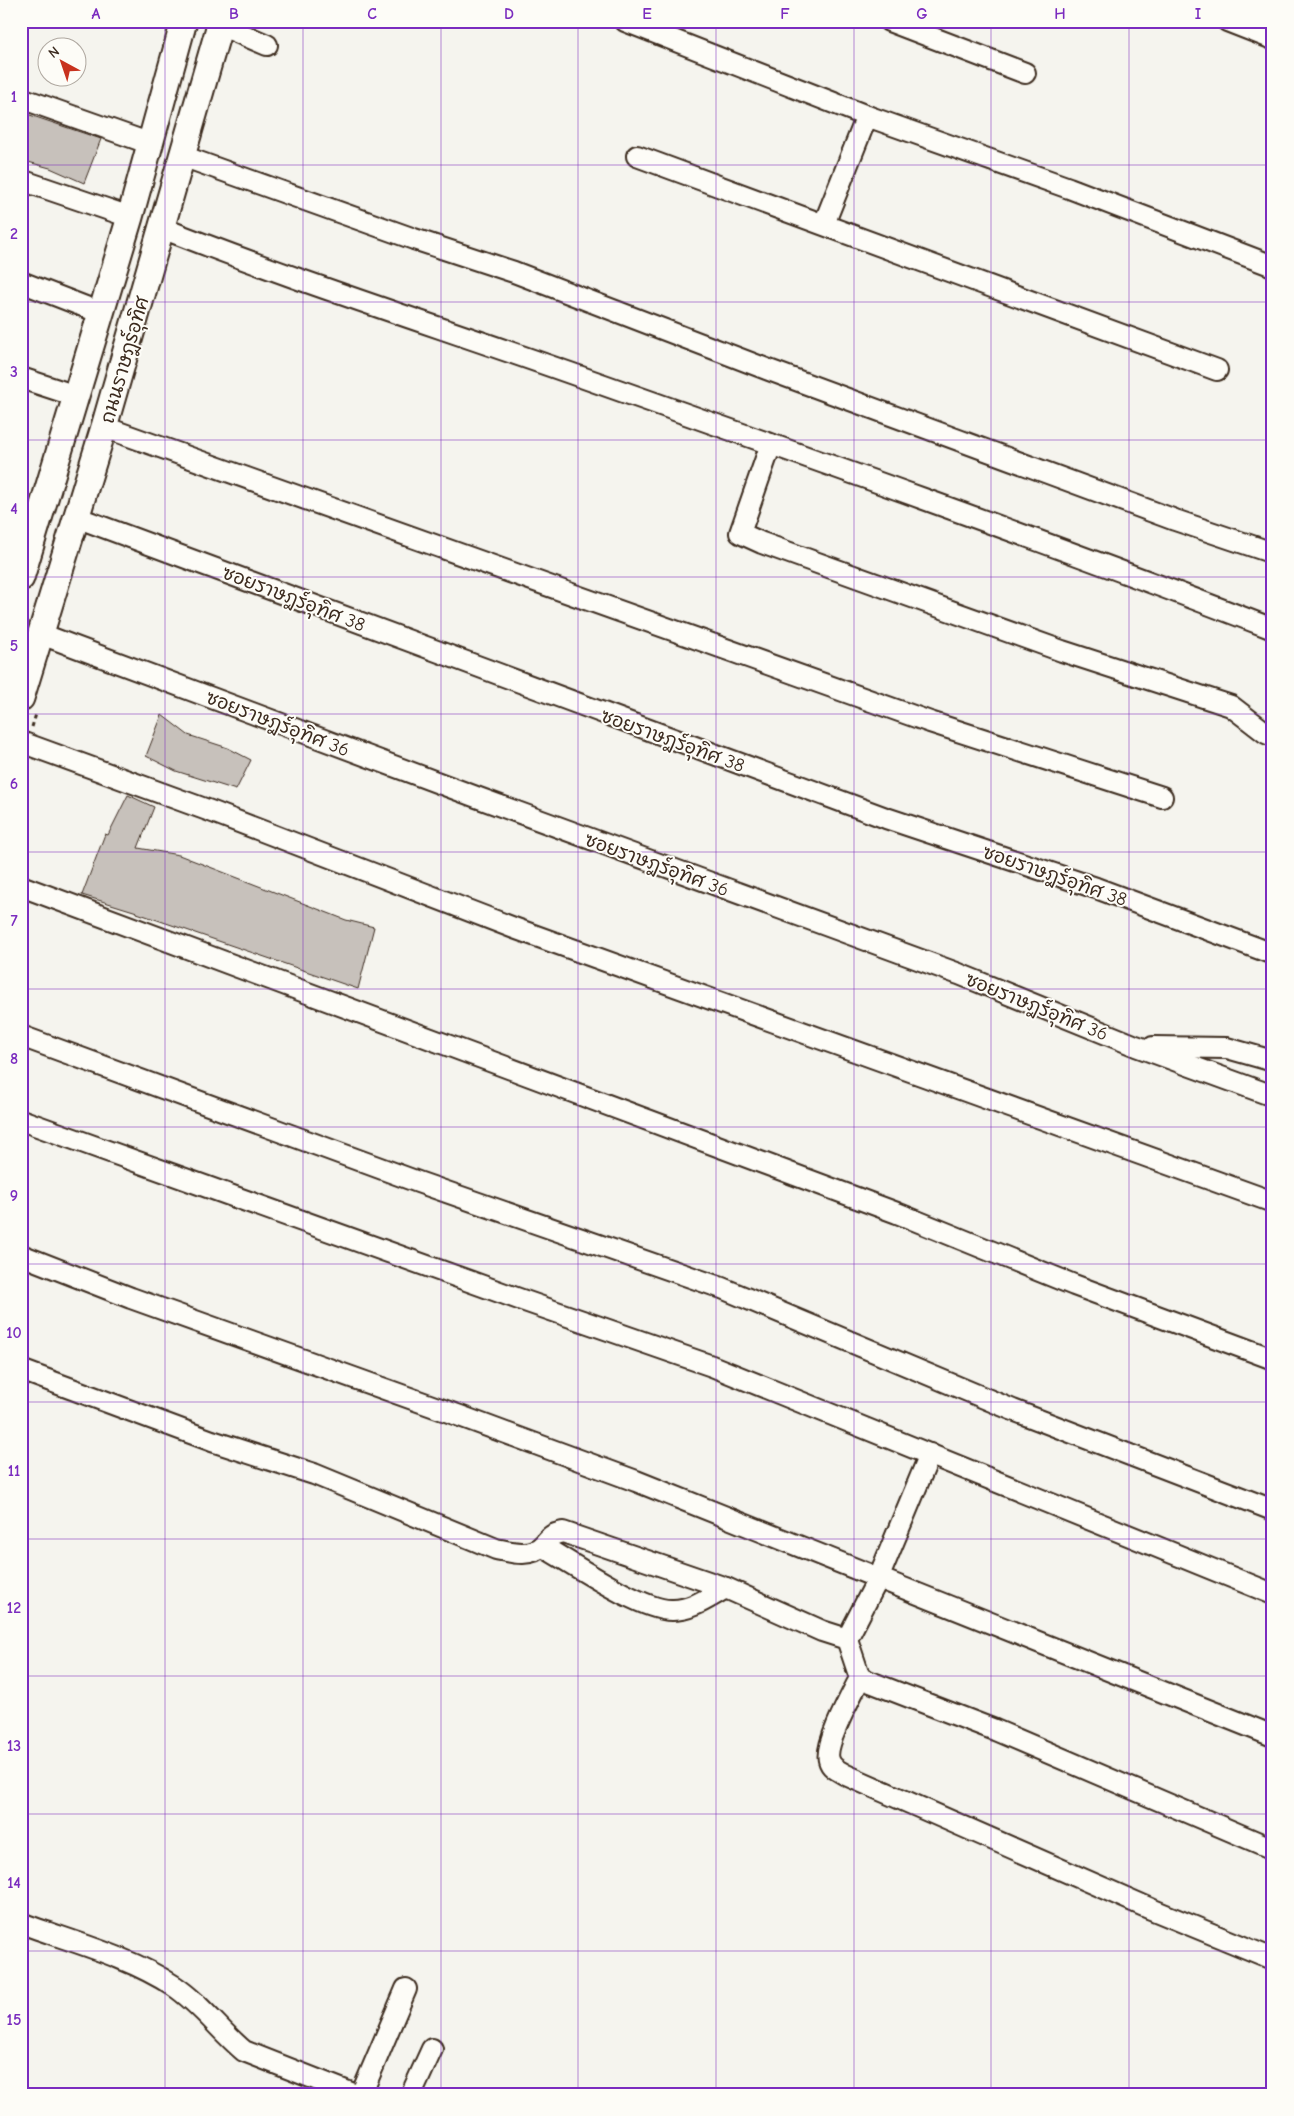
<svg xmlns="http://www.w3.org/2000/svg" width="1294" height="2116" font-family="'Comic Neue','Playpen Sans Thai',sans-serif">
<rect width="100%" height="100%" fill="#f5f4ee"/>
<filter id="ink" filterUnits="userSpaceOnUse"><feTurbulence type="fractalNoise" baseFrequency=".02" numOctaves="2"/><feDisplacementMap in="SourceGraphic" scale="10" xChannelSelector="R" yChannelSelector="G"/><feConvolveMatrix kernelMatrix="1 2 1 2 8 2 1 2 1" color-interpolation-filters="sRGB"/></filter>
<g filter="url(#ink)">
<g fill="#c7c1bb" stroke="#3b2a1e">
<path d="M21,112L101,139L84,183L50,168L21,160Z"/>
<path d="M162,715L188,735L228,748L251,760L236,790L176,771L146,756Z"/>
<path d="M128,795L154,807L138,848L179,855L346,920L374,927L358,989L137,913V912L82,895L105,834L108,835Z"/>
</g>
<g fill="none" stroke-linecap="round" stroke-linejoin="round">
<defs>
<g id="minor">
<path d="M625,21L867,116L1069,188L1273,266"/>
<path d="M889,21L1025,73"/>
<path d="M1227,21L1273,39"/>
<path d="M220,25L267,45"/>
<path d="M21,98L151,144"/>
<path d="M182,156L414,239L514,272L769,370L1175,520L1273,553"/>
<path d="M637,156L1217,370"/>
<path d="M21,180L130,217"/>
<path d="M824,224L867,116"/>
<path d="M162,228C296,281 434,325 570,373C805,456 1040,539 1273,629"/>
<path d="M21,282L101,313"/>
<path d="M21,378L76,396"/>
<path d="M104,427L930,722L1162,797"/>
<path d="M771,444L740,533L762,543L1062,651L1231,706L1266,733L1273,736"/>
<path d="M76,517L886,818L1096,888L1273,954"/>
<path d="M41,634L479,798L959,974L1136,1046L1273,1096"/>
<path d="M21,742L213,812L514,928L1273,1202"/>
<path d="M21,886L897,1213L1074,1285L1273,1359"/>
<path d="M21,1036L418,1182L722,1288L1013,1410L1273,1510"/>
<path d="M1153,1047L1227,1048L1273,1061"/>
<path d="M21,1120L519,1299L712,1366L1273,1594"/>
<path d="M21,1255L131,1298L460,1416L636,1481L1273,1736"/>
<path d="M21,1370L212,1441L314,1474L496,1549C511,1552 530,1558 543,1545C551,1536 550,1535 563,1532L726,1588L822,1631L847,1639L860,1678C852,1694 824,1745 829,1760C831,1768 839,1771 846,1775L1151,1909L1273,1959"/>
<path d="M542,1546C570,1562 643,1612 673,1610C692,1610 709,1597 726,1588"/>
<path d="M847,1639L878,1579L930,1454"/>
<path d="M860,1678L995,1730L1273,1849"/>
<path d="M21,1923C72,1942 128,1956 174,1986C201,2004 220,2031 244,2051L356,2095"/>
<path d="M361,2095L406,1989"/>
<path d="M411,2095L432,2049"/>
</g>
<g id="major">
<path d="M21,578L130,217L184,21"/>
<path d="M21,698L104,427L221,21"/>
</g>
</defs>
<use href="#minor" stroke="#3b2a1e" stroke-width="24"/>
<use href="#major" stroke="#3b2a1e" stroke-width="29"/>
<path stroke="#3b2a1e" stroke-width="3" stroke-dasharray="4 4" stroke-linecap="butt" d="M32,727L36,714"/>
<use href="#minor" stroke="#fdfcf7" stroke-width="20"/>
<use href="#major" stroke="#fdfcf7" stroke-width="25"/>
</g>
</g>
<path fill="none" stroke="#7b2cbf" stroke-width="1" stroke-opacity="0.55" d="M165,21V2095M303,21V2095M441,21V2095M578,21V2095M716,21V2095M854,21V2095M991,21V2095M1129,21V2095M21,165H1273M21,302H1273M21,440H1273M21,577H1273M21,714H1273M21,852H1273M21,989H1273M21,1127H1273M21,1264H1273M21,1402H1273M21,1539H1273M21,1676H1273M21,1814H1273M21,1951H1273"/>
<g text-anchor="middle" stroke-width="4" stroke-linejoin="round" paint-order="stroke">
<g font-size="19" fill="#3b2a1e" stroke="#fdfcf7">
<text transform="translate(124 360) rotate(-74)" y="7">ถนนราษฎร์อุทิศ</text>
<text transform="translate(294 598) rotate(21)" y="7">ซอยราษฎร์อุทิศ 38</text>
<text transform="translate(278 723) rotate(21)" y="7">ซอยราษฎร์อุทิศ 36</text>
<text transform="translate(673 740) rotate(20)" y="7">ซอยราษฎร์อุทิศ 38</text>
<text transform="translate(657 864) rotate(20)" y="7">ซอยราษฎร์อุทิศ 36</text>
<text transform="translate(1055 875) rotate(19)" y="7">ซอยราษฎร์อุทิศ 38</text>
<text transform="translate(1037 1006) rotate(22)" y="7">ซอยราษฎร์อุทิศ 36</text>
</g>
</g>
<rect width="1294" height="2116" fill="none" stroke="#fdfcf7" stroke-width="55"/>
<g transform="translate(62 62) rotate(320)"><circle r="24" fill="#fdfcf7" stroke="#afa8a0"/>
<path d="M0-4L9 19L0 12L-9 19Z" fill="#c8321e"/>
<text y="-8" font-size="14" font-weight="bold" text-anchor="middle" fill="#3b2a1e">N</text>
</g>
<rect x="28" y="28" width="1238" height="2060" fill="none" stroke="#7b2cbf" stroke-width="2"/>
<g font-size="16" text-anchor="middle" font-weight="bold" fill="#7b2cbf">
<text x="96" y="19">A</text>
<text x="234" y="19">B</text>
<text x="372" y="19">C</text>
<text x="509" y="19">D</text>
<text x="647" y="19">E</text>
<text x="785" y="19">F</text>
<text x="922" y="19">G</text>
<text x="1060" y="19">H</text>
<text x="1198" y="19">I</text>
<text x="14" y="102">1</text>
<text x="14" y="239">2</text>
<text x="14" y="377">3</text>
<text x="14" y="514">4</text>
<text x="14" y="651">5</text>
<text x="14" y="789">6</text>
<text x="14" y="926">7</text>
<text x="14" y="1064">8</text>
<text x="14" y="1201">9</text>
<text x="14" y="1338">10</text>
<text x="14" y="1476">11</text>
<text x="14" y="1613">12</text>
<text x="14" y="1751">13</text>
<text x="14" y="1888">14</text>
<text x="14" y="2025">15</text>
</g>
</svg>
